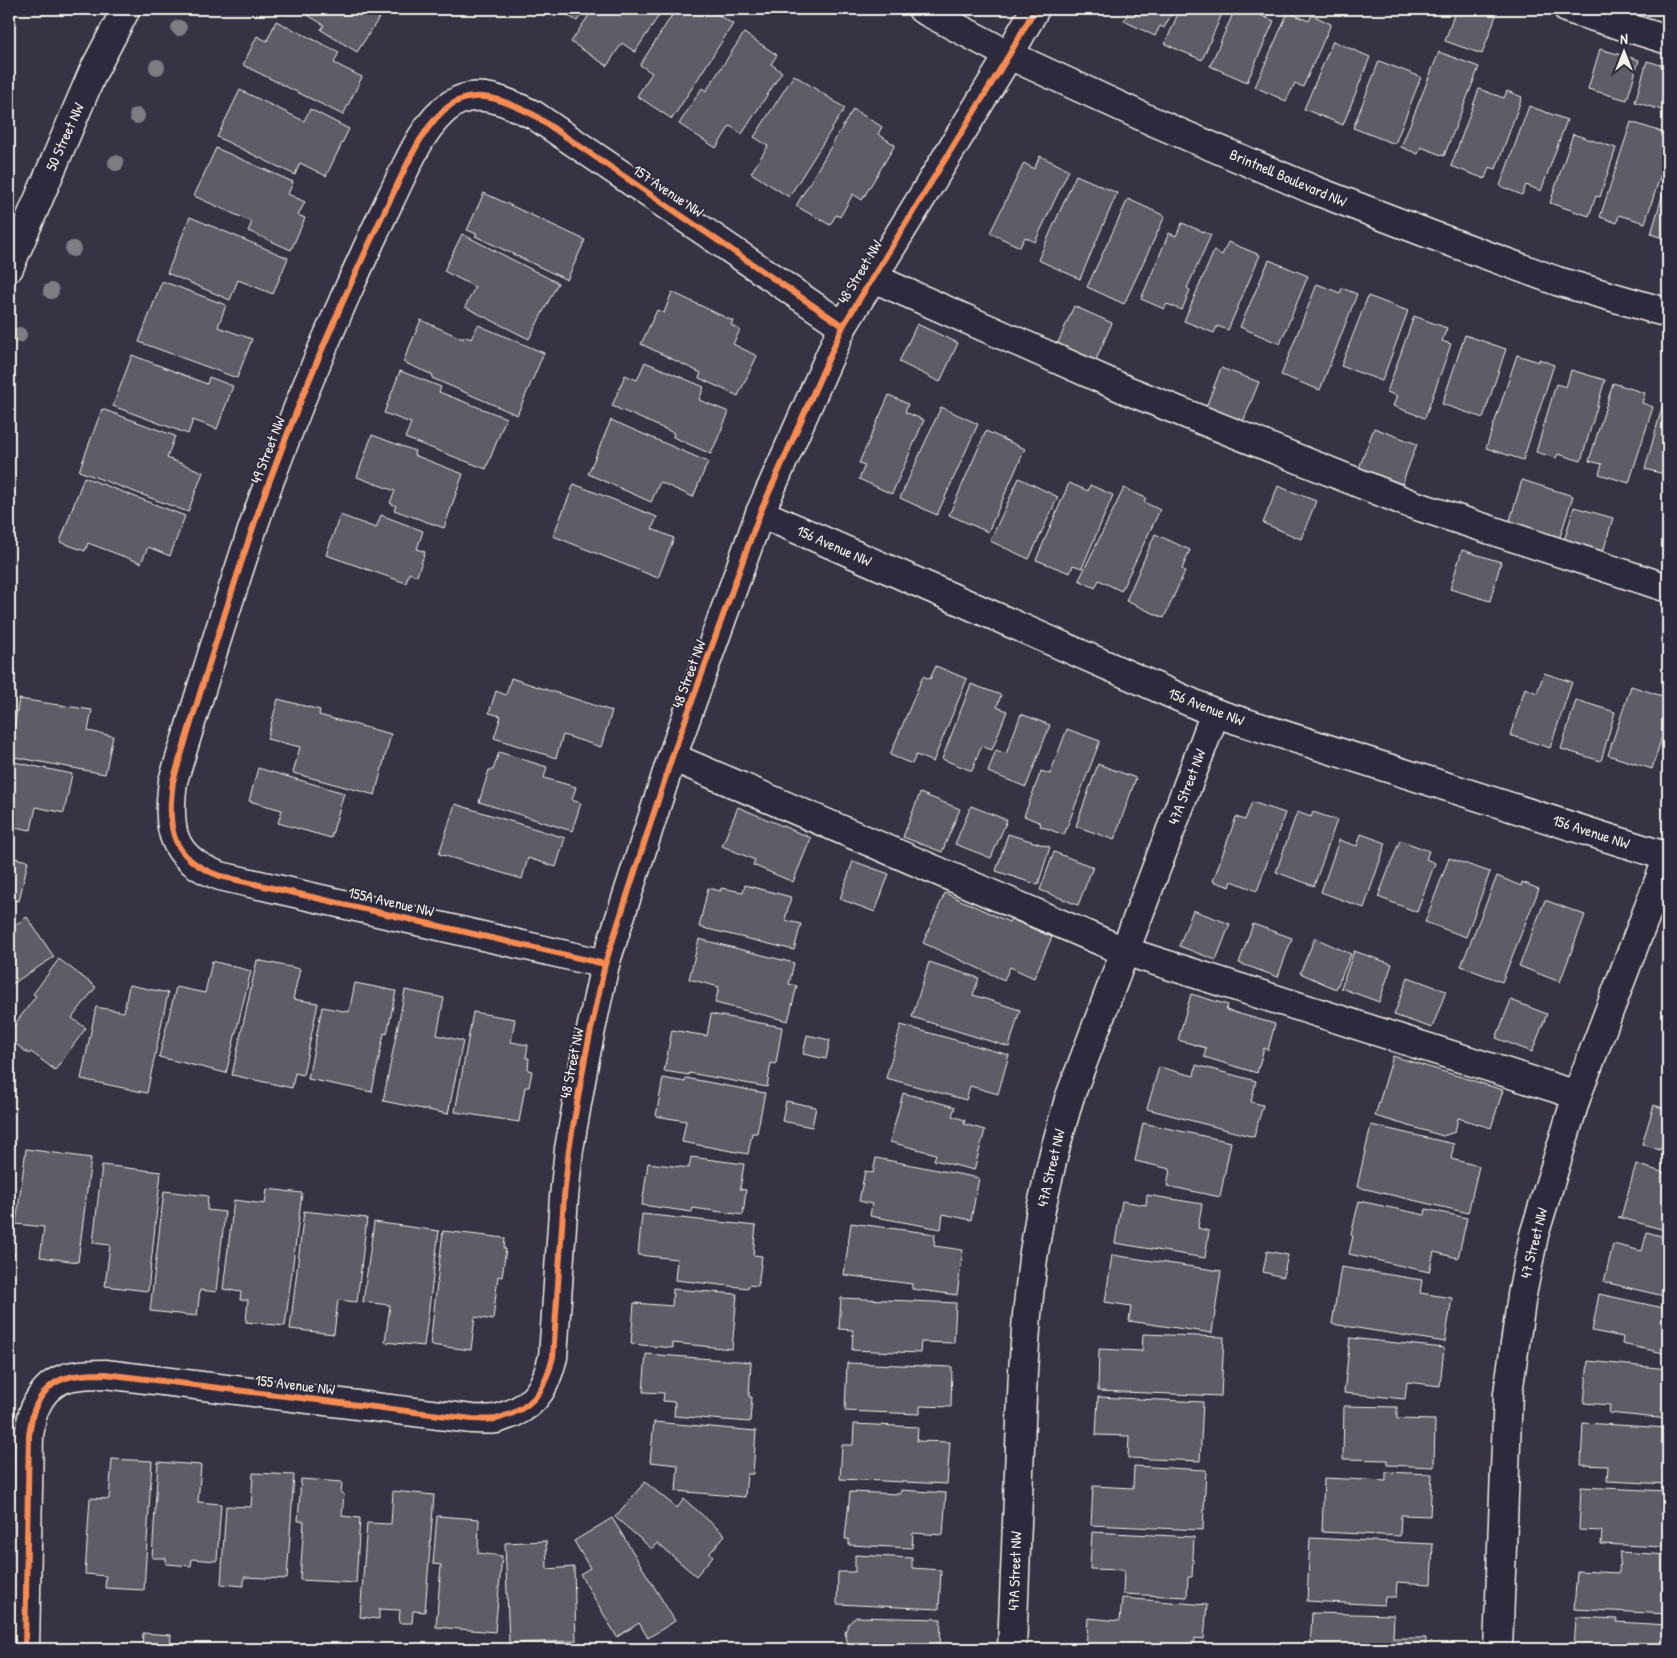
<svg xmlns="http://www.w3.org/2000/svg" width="1677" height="1658" font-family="'Patrick Hand',sans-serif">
<rect width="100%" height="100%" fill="#373244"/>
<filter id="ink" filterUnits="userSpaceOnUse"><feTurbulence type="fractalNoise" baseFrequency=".02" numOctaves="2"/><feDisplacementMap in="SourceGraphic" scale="10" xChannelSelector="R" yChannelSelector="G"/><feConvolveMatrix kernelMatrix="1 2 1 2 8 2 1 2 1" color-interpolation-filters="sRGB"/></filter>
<g filter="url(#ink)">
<g fill="#5f5c67" stroke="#f4f1e8">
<path d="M298,9H371L381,15L357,52L321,30L324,25Z"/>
<path d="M557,9H585L577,21Z"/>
<path d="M593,9H663L635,52L622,43L607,66L571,42Z"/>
<path d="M676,9H690L697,13L700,9H709L733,24L672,119L637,96L652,73L640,65Z"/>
<path d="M1130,9H1174L1164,28L1160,26L1155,36L1124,21Z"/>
<path d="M1180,9H1224L1202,60L1165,44Z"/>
<path d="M1235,9H1245L1274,21L1247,82L1210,66Z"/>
<path d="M1456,9H1493L1498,10L1482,54L1445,41Z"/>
<path d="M1288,12L1309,21L1312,15L1331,24L1303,87L1295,83L1286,101L1255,87Z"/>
<path d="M276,21L339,52L334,63L362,77L343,115L243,65L257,36L267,41Z"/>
<path d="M744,33L777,55L771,64L782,72L742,134L730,126L716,148L679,124L702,88L706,91Z"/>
<path d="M1333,41L1370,57L1343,125L1304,109Z"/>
<path d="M1600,49L1639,60L1627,100L1588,89Z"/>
<path d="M1439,52L1479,67L1444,156L1421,147L1418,154L1401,147Z"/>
<path d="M1379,61L1421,77L1395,144L1353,128Z"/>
<path d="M1647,61L1668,67V112L1635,102Z"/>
<path d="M794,75L845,108L789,197L751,173L768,146L754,137Z"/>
<path d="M1479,89L1504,98L1507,91L1522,97L1496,169L1489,167L1485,179L1451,166Z"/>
<path d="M240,90L304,121L310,109L349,129L326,176L300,163L295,175L217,137Z"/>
<path d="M1529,106L1567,120L1541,191L1526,185L1522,195L1500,186Z"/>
<path d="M853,109L882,127L878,134L895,145L862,200L853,194L840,217L836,215L830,225L796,206Z"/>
<path d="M1631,122L1668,134V152L1645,223L1619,215L1617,223L1600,217Z"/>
<path d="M1573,134L1616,148L1600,197L1596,196L1589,216L1550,203Z"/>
<path d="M216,148L293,182L288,194L305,202L298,215L305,218L291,250L248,231L252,222L194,196Z"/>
<path d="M1040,156L1069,170L1035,242L1025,237L1020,247L990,233L1024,163L1034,169Z"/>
<path d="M1076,175L1117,193L1080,279L1038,260Z"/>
<path d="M1668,176V240L1651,234Z"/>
<path d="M484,193L585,240L567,280L475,236L477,234L467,230Z"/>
<path d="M1128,199L1165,216L1124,304L1087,287Z"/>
<path d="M190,217L288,258L273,294L238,280L230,300L167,273Z"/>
<path d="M1182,223L1211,235L1187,288L1190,290L1182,310L1167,304L1164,309L1141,299L1169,233L1176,236Z"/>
<path d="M462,234L558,283L529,339L465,307L475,287L444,271Z"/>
<path d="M1228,242L1260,255L1228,330L1217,326L1214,333L1184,321L1214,251L1222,255Z"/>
<path d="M1269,260L1308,276L1280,344L1240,327Z"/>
<path d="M162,281L226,305L218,327L252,339L237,378L139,342Z"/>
<path d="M1317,284L1340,293L1342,288L1357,294L1320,390L1281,375Z"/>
<path d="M672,292L733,321L731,325L740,330L733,344L757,356L738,396L699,378L701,373L641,344L657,310L664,313Z"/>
<path d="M1368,296L1408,311L1382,381L1341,366Z"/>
<path d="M1074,306L1112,323L1095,362L1057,345Z"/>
<path d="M1414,316L1447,328L1442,341L1451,344L1425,418L1393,406L1397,396L1387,392Z"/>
<path d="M421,320L463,339L464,336L471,339L478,325L544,353L517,415L432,378L433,375L403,362Z"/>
<path d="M917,324L958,343L940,382L899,362Z"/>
<path d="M1465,335L1506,349L1483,418L1442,404Z"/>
<path d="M132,355L207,384L209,377L233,386L217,429L193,420L188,434L113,406Z"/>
<path d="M1517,355L1539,362V359L1554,365L1523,460L1486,448Z"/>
<path d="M645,362L704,387L699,400L729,412L711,454L673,437L674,433L612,406L625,375L637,380Z"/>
<path d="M1221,368L1259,382L1243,422L1206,407Z"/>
<path d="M1571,370L1605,380L1581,461L1558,454L1556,458L1536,452L1556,384L1566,387Z"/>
<path d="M400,371L441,387L439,392L506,418L486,469L405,438L411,423L384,413Z"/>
<path d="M1613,383L1645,393L1642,403L1653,407L1629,483L1599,474L1602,464L1589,461Z"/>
<path d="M889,395L908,404L905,412L924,420L892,494L859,479L865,465L859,463Z"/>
<path d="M1664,400L1668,401V475L1645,469Z"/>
<path d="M941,407L978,424L937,515L900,498Z"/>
<path d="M102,409L175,436L167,458L203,472L188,512L79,471Z"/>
<path d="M611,420L708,462L693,497L660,482L651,502L588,474Z"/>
<path d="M1374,428L1417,444L1402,484L1359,468Z"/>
<path d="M986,431L1025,449L988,532L949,515Z"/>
<path d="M372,435L415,451L414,455L463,474L444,528L394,510L396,506L390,503L395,491L357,477Z"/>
<path d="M84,477L185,516L170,556L148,547L141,563L88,543L85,551L60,542Z"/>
<path d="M1019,478L1058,497L1029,559L990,541Z"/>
<path d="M1522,480L1573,496L1558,543L1508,527Z"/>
<path d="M1069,483L1088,491L1090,485L1113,495L1082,568L1073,565L1070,573L1036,560Z"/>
<path d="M574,484L657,517L652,529L674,538L658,578L553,536Z"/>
<path d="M1278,486L1316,501L1301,539L1263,523Z"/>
<path d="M1124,488L1146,498L1144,502L1160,510L1121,591L1099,580L1095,588L1079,580Z"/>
<path d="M1574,507L1613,518L1601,559L1562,548Z"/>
<path d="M340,515L376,528L381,515L423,531L417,549L425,552L417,576L409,573L406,583L326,555Z"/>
<path d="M1155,534L1190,550L1182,569L1185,571L1164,618L1126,601Z"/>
<path d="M1462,550L1501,562L1490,601L1450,589Z"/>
<path d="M936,666L967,679L933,762L916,755L912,764L890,755L923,676L930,679Z"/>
<path d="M1544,673L1572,682L1550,748L1510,735L1525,688L1537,693Z"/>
<path d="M511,678L612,711L601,747L563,735L556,758L494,738L501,716L489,713L496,691L506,695Z"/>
<path d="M971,684L1001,695L997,707L1007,711L992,750L981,746L972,771L942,759Z"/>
<path d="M1631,686L1668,698V717L1652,769L1608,755Z"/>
<path d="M19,699L92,710L88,731L113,736L105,774L9,756Z"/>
<path d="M278,699L320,710L319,715L391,734L375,795L293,773L300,747L267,739Z"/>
<path d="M1576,700L1615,712L1601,761L1561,749Z"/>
<path d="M1021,714L1050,725L1026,787L988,772L996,750L1006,754Z"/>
<path d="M1067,729L1100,741L1064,835L1040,826L1041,823L1024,816L1041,771L1050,774Z"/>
<path d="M499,752L547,767L544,778L576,787L572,800L581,803L572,831L479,802L489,770H493Z"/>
<path d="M9,761L72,774L64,813L36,807L31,830L9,826Z"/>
<path d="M1098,764L1136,778L1114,840L1076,826Z"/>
<path d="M258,768L344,793L331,838L278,823L282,810L249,801Z"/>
<path d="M920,793L960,809L942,852L903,837Z"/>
<path d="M1252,802L1285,813L1257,891L1232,881L1230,887L1213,881L1236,817L1245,820Z"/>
<path d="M455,804L565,838L556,867L528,858L522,879L439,854Z"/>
<path d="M971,806L1007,820L991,858L955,844Z"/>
<path d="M738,807L811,838L793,882L753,865L755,860L722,846Z"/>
<path d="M1297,812L1311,817L1313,812L1337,820L1314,886L1276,872Z"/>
<path d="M1008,834L1050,847L1038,885L996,871Z"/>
<path d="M1361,834L1386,843L1364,908L1321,892L1339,840L1357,846Z"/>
<path d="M1400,840L1429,851L1426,859L1435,863L1417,912L1378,897Z"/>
<path d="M1054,852L1093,867L1078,905L1040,890Z"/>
<path d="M9,857L28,861L19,901L9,899Z"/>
<path d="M1449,858L1490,872L1466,937L1425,922Z"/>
<path d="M853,861L889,874L875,912L840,899Z"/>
<path d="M1497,876L1521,886L1522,882L1539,889L1502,982L1461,966Z"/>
<path d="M745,885L791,897L785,920L801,924L794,950L699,927L708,888L721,891V888L743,892Z"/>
<path d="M945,893L1009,922L1011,919L1052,937L1034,978L1010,967L1004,980L923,943Z"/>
<path d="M1545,900L1585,915L1560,982L1519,966Z"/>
<path d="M1193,910L1230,924L1216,960L1179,946Z"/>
<path d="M27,917L54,957L9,986V929Z"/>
<path d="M1253,924L1292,938L1278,977L1239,963Z"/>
<path d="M1315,938L1351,954L1336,989L1300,973Z"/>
<path d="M699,939L794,963L789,984L797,986L788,1021L715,1003L719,987L689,979Z"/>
<path d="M1354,951L1392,964L1379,1002L1341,988Z"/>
<path d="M59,959L96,987L72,1018L86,1028L55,1070L31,1052L29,1054L9,1039V1032L36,996L33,994Z"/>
<path d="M257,960L300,969L293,999L318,1003L303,1075L295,1073L292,1088L232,1075Z"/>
<path d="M212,961L251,971L226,1073L159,1057L176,987L205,993Z"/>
<path d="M929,962L979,978L973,995L1020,1010L1009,1047L912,1017Z"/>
<path d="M1408,977L1446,991L1432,1028L1394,1015Z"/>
<path d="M355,983L396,991L387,1034L384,1033L372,1092L308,1079L322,1007L349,1012Z"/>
<path d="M129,985L168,993L147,1093L81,1079L96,1007L124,1012Z"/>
<path d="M405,990L444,998L437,1035L463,1041L448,1114L383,1101Z"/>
<path d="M1191,994L1228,1005L1226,1010L1275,1024L1268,1050L1264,1048L1257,1073L1204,1057L1206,1048L1178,1040Z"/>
<path d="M1511,1000L1547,1014L1532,1052L1496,1038Z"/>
<path d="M473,1012L515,1019L511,1042L528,1045L526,1058H529L528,1070L532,1071L529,1087H525L519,1122L455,1112Z"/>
<path d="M711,1014L782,1027L776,1064L771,1063L767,1087L689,1073V1075L664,1071L672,1030L707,1036Z"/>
<path d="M901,1025L1009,1055L998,1094L970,1086L966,1100L886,1078Z"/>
<path d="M807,1035L830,1040L826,1059L803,1054Z"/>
<path d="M1393,1056L1503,1090L1491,1128L1458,1118L1455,1132L1443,1136L1375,1116Z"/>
<path d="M1196,1065L1256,1081L1251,1102L1263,1105L1254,1137L1147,1109L1159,1067L1194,1076Z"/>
<path d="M663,1078L685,1082L686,1078L765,1093L757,1133H752L748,1154L682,1142L686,1121L656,1116Z"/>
<path d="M903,1093L955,1107L952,1116L965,1120L964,1124L985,1130L974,1170L934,1160L936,1154L890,1142Z"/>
<path d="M786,1101L816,1107L812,1127L782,1121Z"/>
<path d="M1654,1105L1668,1110V1149L1661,1147L1660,1150L1642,1144Z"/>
<path d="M1143,1123L1231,1142L1220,1197L1167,1186L1170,1169L1135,1161Z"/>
<path d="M1371,1125L1454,1144L1451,1159L1479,1166L1468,1213L1357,1187Z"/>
<path d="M26,1149L91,1158L78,1262L40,1257L44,1227L16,1224Z"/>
<path d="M691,1157L744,1164L740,1189L746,1190L743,1215L693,1208L692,1212L642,1205L648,1163L689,1168Z"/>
<path d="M876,1158L979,1178L971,1220L943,1214L941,1229L870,1216L872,1204L859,1201L865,1171L873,1173Z"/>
<path d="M1636,1164L1668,1174V1231L1618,1217H1621Z"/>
<path d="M102,1165L161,1172L148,1291L105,1286L110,1245L93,1243Z"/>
<path d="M267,1189L302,1193L285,1326L246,1322L248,1300H240L241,1292L223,1289L234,1200L265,1204Z"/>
<path d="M164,1191L208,1196L207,1210L225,1212L216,1292L200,1290L197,1316L150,1311Z"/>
<path d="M1147,1195L1202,1204L1198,1228L1209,1231L1205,1258L1115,1243L1122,1201L1146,1205Z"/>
<path d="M1359,1201L1425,1215L1426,1209L1467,1218L1458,1258L1434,1252L1429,1272L1349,1254L1353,1236L1351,1235Z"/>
<path d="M304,1211L367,1218L357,1302L338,1300L334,1334L290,1329Z"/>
<path d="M642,1214L756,1226L753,1255L762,1256L758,1286L749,1285L748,1288L675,1280L677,1259L638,1255Z"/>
<path d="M374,1222L439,1231L424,1346L385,1342L390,1305L363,1302Z"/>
<path d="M851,1223L935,1234L934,1246L963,1250L957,1295L912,1289V1284L844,1275Z"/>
<path d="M443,1231L505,1238L504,1249H506L502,1277L498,1276L493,1320L475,1317L471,1350L430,1345Z"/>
<path d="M1647,1232L1668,1238V1297L1604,1282L1613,1244L1642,1251Z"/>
<path d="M9,1246L15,1255L9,1260Z"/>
<path d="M1267,1251L1288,1255L1283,1277L1263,1272Z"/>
<path d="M1112,1255L1221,1271L1212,1333L1129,1321L1131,1306L1105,1302Z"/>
<path d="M1341,1267L1422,1280L1420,1293L1452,1298L1445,1342L1332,1324Z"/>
<path d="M673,1289L737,1294L732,1349L673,1343V1348L631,1344L634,1303L672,1306Z"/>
<path d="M1599,1294L1668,1309V1354L1622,1344L1623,1337L1592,1331Z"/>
<path d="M841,1298L956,1303L954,1343L921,1342L920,1353L852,1350L853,1330L839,1329Z"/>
<path d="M1143,1334L1224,1337L1221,1396L1098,1391L1099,1349L1142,1351Z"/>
<path d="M1350,1338L1444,1348L1440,1386L1407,1382L1405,1399L1344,1393Z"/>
<path d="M646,1354L751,1362L749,1397H752L750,1422L674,1416L675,1402L663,1401L664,1393L643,1392Z"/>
<path d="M1588,1361L1668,1369V1419L1609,1413L1610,1405L1584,1403Z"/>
<path d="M847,1363L952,1367L951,1407L920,1406V1414L845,1411Z"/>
<path d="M1098,1397L1203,1402L1200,1461L1128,1458L1129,1436L1096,1435Z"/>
<path d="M1344,1406L1397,1407V1419L1435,1420L1434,1467L1387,1465V1460L1343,1459Z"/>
<path d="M654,1422L756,1431L753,1474H747L745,1497L676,1491L678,1465L650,1462Z"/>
<path d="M1583,1423L1668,1428V1484L1607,1481L1608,1466L1581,1465Z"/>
<path d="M854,1424L918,1427L917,1441L950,1442L947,1484L840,1479L842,1445H853Z"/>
<path d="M112,1459L152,1461L144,1590L105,1588L106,1576L85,1574L90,1498L109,1499Z"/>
<path d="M158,1462L201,1465L198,1502L221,1504L217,1561L192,1559L191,1566L166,1564V1558H152Z"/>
<path d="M1134,1466L1206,1470L1203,1530L1091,1525L1093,1486L1133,1488Z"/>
<path d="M1386,1472L1432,1474L1430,1516L1401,1515L1400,1536L1322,1532L1324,1478L1386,1481Z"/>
<path d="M253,1473L294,1475L287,1579L244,1577V1586L221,1584L226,1506L251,1507Z"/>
<path d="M301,1479L342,1482L341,1493L344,1494L342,1516L360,1518L356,1583L300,1580L304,1521H298Z"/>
<path d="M645,1482L677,1508L684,1499L725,1535L710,1553L713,1556L696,1576L657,1543L652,1549L615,1517Z"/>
<path d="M1581,1487L1668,1491V1521H1664L1663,1547L1601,1544L1602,1531L1579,1530Z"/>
<path d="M901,1490L946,1493L943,1535L913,1533L912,1548L849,1545V1539H845L850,1492L900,1494Z"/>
<path d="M393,1491L434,1495L425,1612L413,1611L412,1623H399L400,1610L379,1609V1619L360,1617L367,1523L391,1524Z"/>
<path d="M437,1516L479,1519L478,1553L502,1556L495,1632L436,1627L441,1565L433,1564Z"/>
<path d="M612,1518L675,1621L648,1638L639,1623L617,1637L580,1574L590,1568L574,1541Z"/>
<path d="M1092,1532L1194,1537L1192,1577H1188L1187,1597L1123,1594L1124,1570L1090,1569Z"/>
<path d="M1310,1538L1433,1544L1431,1584L1397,1582L1396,1597H1385L1384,1605L1307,1601Z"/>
<path d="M546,1541L547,1569L574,1567L576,1641L509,1643L505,1543Z"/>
<path d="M1620,1552L1668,1555V1614L1574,1609L1577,1571L1619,1573Z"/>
<path d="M855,1555L912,1558V1568L941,1570L939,1609L837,1604L838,1572H855Z"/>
<path d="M1122,1598L1207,1605L1204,1639L1195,1638L1194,1649H1086L1088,1618L1120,1621Z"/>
<path d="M1312,1613L1394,1615L1393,1638H1426L1425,1649H1310Z"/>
<path d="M856,1617L941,1619L940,1649H855L847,1641L845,1632L849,1623Z"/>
<path d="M1576,1617L1617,1619L1616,1622L1668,1625L1666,1649H1574Z"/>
<path d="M143,1633L171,1635L170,1649H142Z"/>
</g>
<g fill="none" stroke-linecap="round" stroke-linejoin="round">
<defs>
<g id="minor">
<path d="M922,9L1009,55L1152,121L1314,190L1429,234L1557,281L1668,313"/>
<path d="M1568,9L1668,40"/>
<path d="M871,277L1129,391L1411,504L1668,588"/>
<path d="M760,513L1215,713L1668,857"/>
<path d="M672,757L1124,951L1577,1095"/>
<path d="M605,964L220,876C170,858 167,829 173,781C203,685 231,588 265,493C290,425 318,357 348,290C362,260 375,230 390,200C406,168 422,124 452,104C479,87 509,103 534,115L843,326"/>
<path d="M25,1649L29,1435C31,1426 31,1416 35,1408C49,1375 74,1374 105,1374L472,1419C480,1419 488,1420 496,1419C501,1418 506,1415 511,1414C538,1403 546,1384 553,1357L564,1197L569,1149L585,1058L605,964L672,757L760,513L843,326L1009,55L1035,9"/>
<path d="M1012,1649L1023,1371L1027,1315L1033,1258L1041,1209L1054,1153L1069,1099L1215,713"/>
<path d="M1498,1649L1508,1393L1522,1295L1534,1235L1577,1095L1668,857"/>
</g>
<path id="major" d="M9,268L93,72L126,9"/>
</defs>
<use href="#minor" stroke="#f4f1e8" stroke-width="31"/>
<use href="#major" stroke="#f4f1e8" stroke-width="31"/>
<use href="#minor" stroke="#2f2a3d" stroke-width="28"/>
<use href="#major" stroke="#2f2a3d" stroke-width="28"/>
<defs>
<g id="cycleway">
<path d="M605,964L220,876C170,858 167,829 173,781C203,685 231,588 265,493C290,425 318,357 348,290C362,260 375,230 390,200C406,168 422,124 452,104C479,87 509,103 534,115L843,326"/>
<path d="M25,1649L29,1435C31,1426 31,1416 35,1408C49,1375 74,1374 105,1374L472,1419C480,1419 488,1420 496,1419C501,1418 506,1415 511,1414C538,1403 546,1384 553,1357L564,1197L569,1149L585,1058L605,964L672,757L760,513L843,326L1009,55L1035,9"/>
</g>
</defs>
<use href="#cycleway" stroke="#2f2a3d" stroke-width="9"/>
<use href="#cycleway" stroke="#f68b52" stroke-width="6"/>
</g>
<g fill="#807b83">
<circle cx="179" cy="28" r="8"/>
<circle cx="157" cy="67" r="8"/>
<circle cx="137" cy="116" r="8"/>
<circle cx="116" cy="163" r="8"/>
<circle cx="73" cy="249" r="8"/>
<circle cx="51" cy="291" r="8"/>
<circle cx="19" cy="335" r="8"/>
</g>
</g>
<g text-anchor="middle" stroke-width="4" stroke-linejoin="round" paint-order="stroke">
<g font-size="15" fill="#f4f1e8" stroke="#2f2a3d">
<text transform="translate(65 137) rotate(-66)" y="5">50 Street NW</text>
<text transform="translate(1288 178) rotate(23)" y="5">Brintnell Boulevard NW</text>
<text transform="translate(668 191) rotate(34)" y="5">157 Avenue NW</text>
<text transform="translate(860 272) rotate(-59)" y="5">48 Street NW</text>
<text transform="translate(268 450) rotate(-69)" y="5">49 Street NW</text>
<text transform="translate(834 546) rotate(24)" y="5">156 Avenue NW</text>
<text transform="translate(689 674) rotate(-70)" y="5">48 Street NW</text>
<text transform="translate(1206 707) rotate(21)" y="5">156 Avenue NW</text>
<text transform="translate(1187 787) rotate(-69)" y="5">47A Street NW</text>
<text transform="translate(1591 832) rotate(18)" y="5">156 Avenue NW</text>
<text transform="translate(391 902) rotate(13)" y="5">155A Avenue NW</text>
<text transform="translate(572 1063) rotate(-79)" y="5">48 Street NW</text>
<text transform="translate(1051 1168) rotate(-77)" y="5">47A Street NW</text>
<text transform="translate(1534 1243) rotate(-76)" y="5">47 Street NW</text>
<text transform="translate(295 1385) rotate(7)" y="5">155 Avenue NW</text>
<text transform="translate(1015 1571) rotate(-88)" y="5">47A Street NW</text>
</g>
</g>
<rect width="1677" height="1658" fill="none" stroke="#2f2a3d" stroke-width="30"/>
<rect x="15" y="15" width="1647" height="1628" fill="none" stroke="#f4f1e8" stroke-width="2" filter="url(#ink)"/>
<g transform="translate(1624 52)" stroke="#2f2a3d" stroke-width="4" paint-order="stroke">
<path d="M0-4L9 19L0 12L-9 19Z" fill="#f4f1e8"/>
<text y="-8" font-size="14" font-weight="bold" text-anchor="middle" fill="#f4f1e8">N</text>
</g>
</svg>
